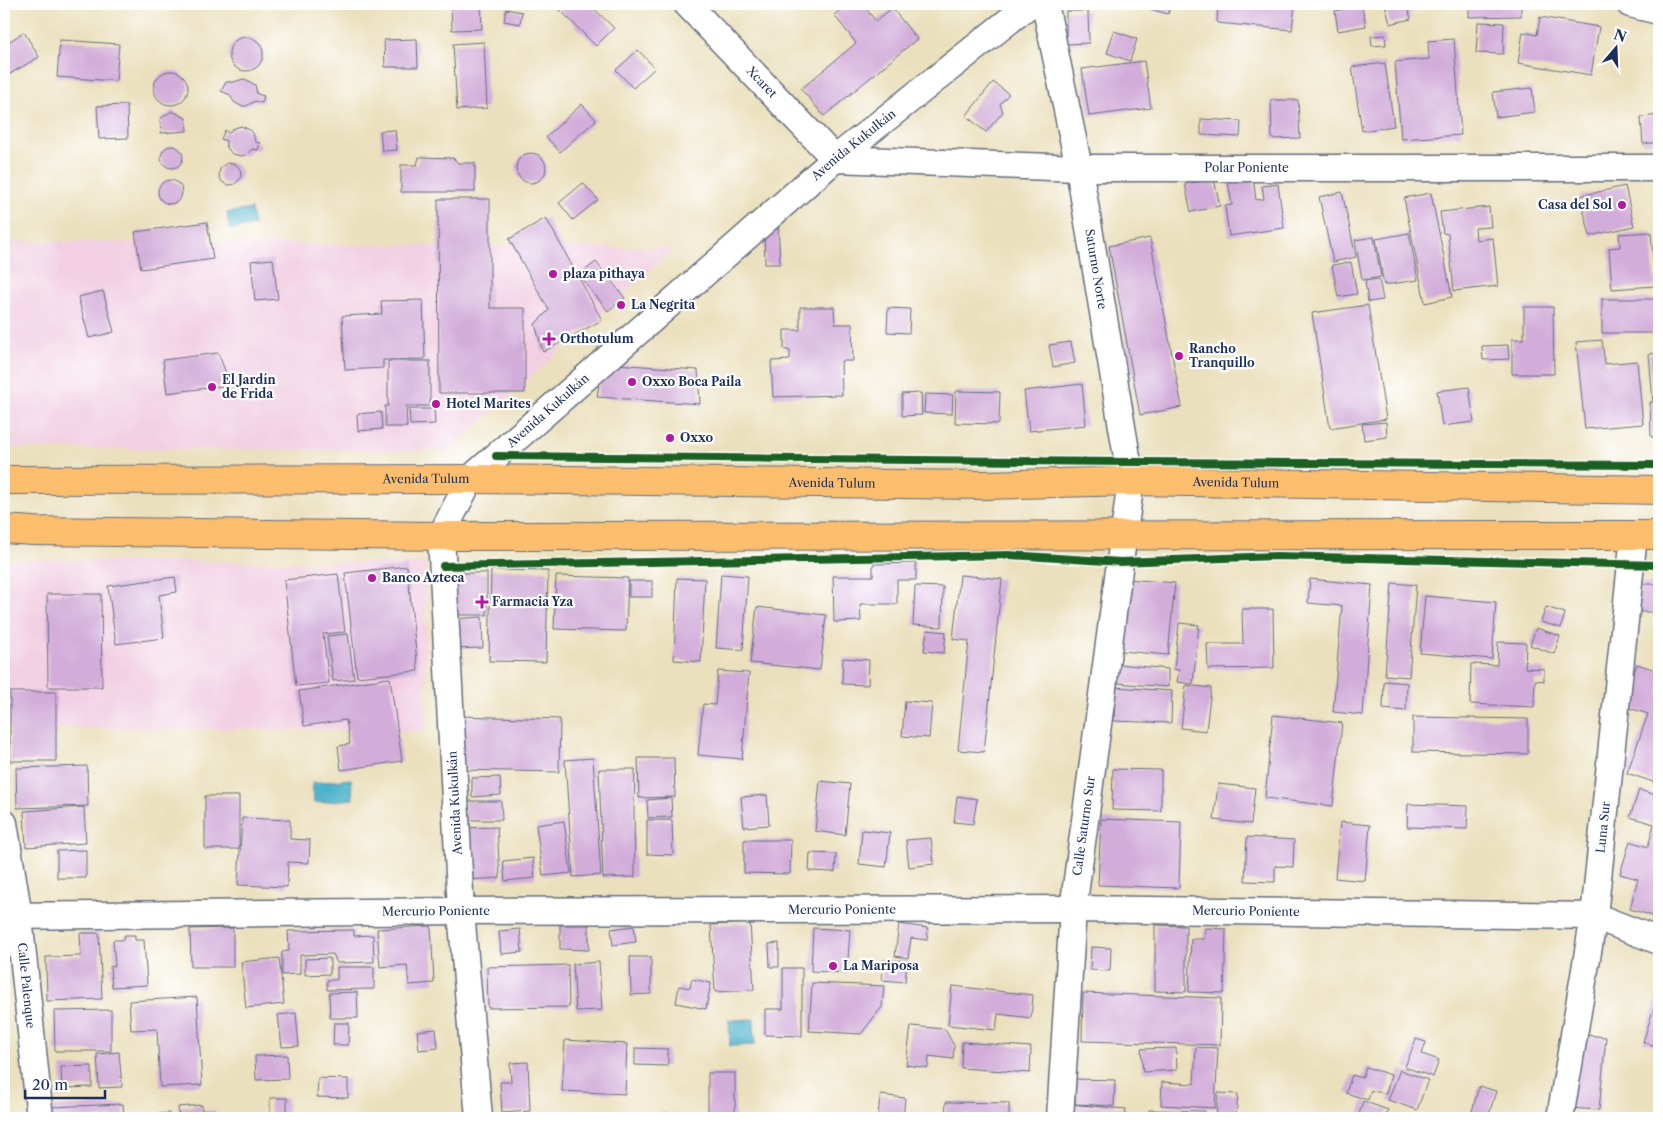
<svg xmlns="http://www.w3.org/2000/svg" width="1663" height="1122" font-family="'Libre Caslon Text',serif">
<rect width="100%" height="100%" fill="#fff"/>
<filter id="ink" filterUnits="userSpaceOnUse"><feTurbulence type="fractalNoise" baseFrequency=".02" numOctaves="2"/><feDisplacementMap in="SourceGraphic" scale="10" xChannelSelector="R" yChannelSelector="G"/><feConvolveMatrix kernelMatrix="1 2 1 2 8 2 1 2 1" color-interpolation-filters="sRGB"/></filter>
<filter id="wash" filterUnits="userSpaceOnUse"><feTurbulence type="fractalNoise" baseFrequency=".0096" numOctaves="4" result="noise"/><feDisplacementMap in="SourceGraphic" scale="20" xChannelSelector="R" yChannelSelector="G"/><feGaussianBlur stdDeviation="1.12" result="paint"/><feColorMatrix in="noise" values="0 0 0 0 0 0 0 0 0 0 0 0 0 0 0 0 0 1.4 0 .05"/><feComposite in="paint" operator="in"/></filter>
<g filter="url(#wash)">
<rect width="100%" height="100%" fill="#ebe0bd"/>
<g fill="#f2cfe2">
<path d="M4,241L675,248L448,451L4,448Z"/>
<path d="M4,560L426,563V731L4,727Z"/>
</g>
<g fill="#4bb2ca" stroke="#337094">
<path d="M251,209L254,225L230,230L227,213Z"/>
<path d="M351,779L353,799L314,803L312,783Z"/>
<path d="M754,1019L755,1045L730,1046L729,1020Z"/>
</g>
<g id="blocks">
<g fill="#d3adda">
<path d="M481,4L482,29L452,30L451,5Z"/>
<path d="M561,4H589L614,28L596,46L557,7Z"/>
<path d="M848,4H862L876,21L892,8L917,39L824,116L801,89L856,43L834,15Z"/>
<path d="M1152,4H1171L1168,14L1150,9Z"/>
<path d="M1218,4H1295L1292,30L1217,23Z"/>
<path d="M1385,4H1407L1411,19L1390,24Z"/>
<path d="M1469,4H1521V16L1469,17Z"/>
<path d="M1362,6L1366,26L1338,31L1335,11Z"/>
<path d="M506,9L522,12L520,24L504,21Z"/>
<path d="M1066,11H1088L1089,43L1066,44Z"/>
<path d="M1540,17L1599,27L1591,75L1518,63L1523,32L1537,35Z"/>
<path d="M1478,22L1504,23L1503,54L1476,53Z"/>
<path d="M1114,31L1137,39L1130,61L1107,53Z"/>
<path d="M24,32L39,57L8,75L4,68V45Z"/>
<path d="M1385,35L1386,45L1372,46L1371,36Z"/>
<circle cx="246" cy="54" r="17"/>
<path d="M417,39L418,67H385L384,40Z"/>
<path d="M1454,39L1461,135L1401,139L1395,62L1429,59L1428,41Z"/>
<path d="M60,40L119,44L116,81L57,77Z"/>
<path d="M484,42L487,108L457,110L453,44Z"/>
<path d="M638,50L655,68L633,88L616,70Z"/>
<path d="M1144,61L1151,108L1089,116L1082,69Z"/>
<path d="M1385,63L1394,126L1362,131L1352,67Z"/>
<circle cx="171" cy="88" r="17"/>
<path d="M243,79L247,80L255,85L257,94L264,96L262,103L255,101L246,106H241L234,102L230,95L221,91L226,82H234Z"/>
<path d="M993,82L1009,94L1000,104L1003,112L986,132L966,116Z"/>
<path d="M1532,88L1535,112L1496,117L1493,92Z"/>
<path d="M1271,100H1298L1300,138L1272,139Z"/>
<path d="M582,104L596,120L560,152L546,137Z"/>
<path d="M127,105L128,138L99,139L97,106Z"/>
<path d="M172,111L186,118L187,131L161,133L160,119Z"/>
<path d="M1659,115V142L1643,144L1641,117Z"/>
<path d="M1201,119L1241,121L1240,137L1201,135Z"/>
<path d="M241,126L250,130L253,133L255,142L260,143L258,150L252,149L246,155L242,156L232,154L226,146V141L221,139L225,130L229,133L232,129Z"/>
<path d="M395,130L397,150L382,151L380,131Z"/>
<circle cx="172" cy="157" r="11"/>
<circle cx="531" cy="168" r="15"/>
<path d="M419,157L453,158L458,163H475V192H401V165H417Z"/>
<circle cx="230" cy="174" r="11"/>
<path d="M1253,178L1256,200L1264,199L1262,186L1278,184L1284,228L1229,236L1225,206L1232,205L1228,182Z"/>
<path d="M1214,179L1220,206L1191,212L1185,184Z"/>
<circle cx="170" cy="192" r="12"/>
<path d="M583,183L598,200L573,220L559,203Z"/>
<path d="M1625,186L1634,226L1590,236L1580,196Z"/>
<path d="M1342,192L1356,257L1333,262L1319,197Z"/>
<path d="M1431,193L1452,297L1425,303L1404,198Z"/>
<path d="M438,199H490V308H525V393H439Z"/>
<path d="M1489,207L1491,227L1475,228L1476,240L1493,238L1498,286L1454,291L1448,234L1443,233L1440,212Z"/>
<path d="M546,218L602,320L543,352L535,324L549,310L509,239Z"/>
<path d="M207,222L213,259L141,269L135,232Z"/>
<path d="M778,224L780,264H765L764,233Z"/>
<path d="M1651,232L1655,286L1612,289L1609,248L1620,247L1619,234Z"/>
<path d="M1409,233L1418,280L1384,285L1376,239Z"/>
<path d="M1374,237L1381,277L1362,280L1355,240Z"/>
<path d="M1150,238L1182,407L1140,415L1109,246Z"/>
<path d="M273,259L278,299L255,301L251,261Z"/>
<path d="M596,262L625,298L608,311L579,275Z"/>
<path d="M1351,262L1357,294L1338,297L1332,265Z"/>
<path d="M1379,279L1383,300L1368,302L1365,281Z"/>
<path d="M103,291L114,332L89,338L78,297Z"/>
<rect x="1602" y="299" width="57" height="34"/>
<path d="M423,300L425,359L383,360V368L345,370L342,316L382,314L381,301Z"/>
<path d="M1368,305L1386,419L1330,428L1312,313Z"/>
<path d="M800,307H834L835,324H852L853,361H841L842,395L773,397L771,361L790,360V351L784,349V330H800Z"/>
<path d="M1524,307H1553L1554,374H1512V339H1524Z"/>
<path d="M888,308L910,309L909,333L887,332Z"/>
<path d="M1602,340L1605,364L1637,361L1643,424L1585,429L1576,342Z"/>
<path d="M1071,342L1075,363L1053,367L1049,345Z"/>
<path d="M1508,345L1509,359L1483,360L1482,346Z"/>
<path d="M218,353L231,385L167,393L163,360Z"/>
<path d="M1659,353V401L1653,402L1649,354Z"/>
<path d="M388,361H430V406H406L407,427H385V406H388Z"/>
<path d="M602,363L698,370L700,404L597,397Z"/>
<path d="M1082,384L1086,425L1029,431L1024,391Z"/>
<path d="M1469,387L1474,422L1442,426L1437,391Z"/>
<path d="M956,391L1000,392L999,424L955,423Z"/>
<path d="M921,393L922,415L902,416V394Z"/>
<path d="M925,394L953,395L952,414L924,413Z"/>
<path d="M1650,402H1659V437H1651Z"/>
<path d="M409,409H434L435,424L410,425Z"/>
<path d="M381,412L382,429L358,431L357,414Z"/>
<path d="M1386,422L1387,437L1364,440L1362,424Z"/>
<path d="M916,563V580H897V604H860L861,621L834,622L833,576H873V564Z"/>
<path d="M407,566L418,671L357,677L345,573Z"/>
<path d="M491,570L548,571L546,662L489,661Z"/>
<rect x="453" y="573" width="34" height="42"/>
<path d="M338,574L345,632L323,634L329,683L296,686L284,580Z"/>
<path d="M721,574L748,576L743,650L716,648Z"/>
<path d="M960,575L1002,579L984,752L958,750L969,641L953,639Z"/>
<path d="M556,576L628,578L626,631L554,629Z"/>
<path d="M175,577L177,592L159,595L164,638L116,644L108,586Z"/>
<path d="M677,578L705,579L701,662L674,660Z"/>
<path d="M1127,579L1175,583L1168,655L1121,651Z"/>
<path d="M1310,579L1372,585L1363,715L1333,712L1342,606L1308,603Z"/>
<rect x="629" y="581" width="23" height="16"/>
<path d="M1392,583L1416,585L1409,677L1385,675Z"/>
<path d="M1635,584H1659V626L1655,625V612H1635Z"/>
<path d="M915,586L943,587L942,627L913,625Z"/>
<path d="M47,594H101L102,687H48Z"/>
<path d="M1425,596L1496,602L1492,659L1420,653Z"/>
<path d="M757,607L826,615L820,670L750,663Z"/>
<path d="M1546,607L1565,613L1561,628L1541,622Z"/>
<path d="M1242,609H1273L1274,668L1208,669L1207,644H1243Z"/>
<path d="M482,617L483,648L453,649L452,619Z"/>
<path d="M1179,623L1199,625L1193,684L1177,682L1179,670L1174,669Z"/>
<path d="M1536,628L1560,636L1554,654L1530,645Z"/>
<path d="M927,630L946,632L944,653L924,651Z"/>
<path d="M348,634L354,679L333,681L327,636Z"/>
<path d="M1498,642L1526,643L1525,668L1544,669V681L1535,680L1534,707L1470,704L1471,664L1497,665Z"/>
<path d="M843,658L869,660L868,685L842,684Z"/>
<path d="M1118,664L1168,669V687L1117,683Z"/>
<path d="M1637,664L1659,671V784L1627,773L1648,714L1623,706Z"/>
<path d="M718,671L749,673L742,759L698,755L703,704L715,705Z"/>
<path d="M390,678L402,761L341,770L338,746L350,744L346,720L304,726L299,691Z"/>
<path d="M1384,681L1407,683L1406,711L1383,709Z"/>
<path d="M1186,685L1211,688L1206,731L1181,728Z"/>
<path d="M1115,687L1172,691L1171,723L1114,721Z"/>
<rect x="10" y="692" width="46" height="69"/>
<path d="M905,701L932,703L929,738L902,736Z"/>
<path d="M1273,715L1342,723L1333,806L1265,798Z"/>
<path d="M459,716L560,719L559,772L459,770Z"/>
<path d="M1413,717L1528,719V754L1413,752Z"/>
<path d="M593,758L601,875L573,877L565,760Z"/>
<path d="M638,758H674L675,797L639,798Z"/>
<path d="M87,766L88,806L17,808L16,768Z"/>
<path d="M599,769H635L634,810L635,877L603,878Z"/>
<path d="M1113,769L1161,770V811L1112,810Z"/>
<path d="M500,777L501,795L472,797V778Z"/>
<path d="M820,781L850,784L845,835L815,831Z"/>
<path d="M1218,784L1255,788L1251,824L1214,820Z"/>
<path d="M1639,790L1659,796V918L1630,909L1638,879L1620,874L1630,841L1648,847L1654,824L1630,817Z"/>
<path d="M767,795L769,825L744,827L741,797Z"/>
<rect x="205" y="796" width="34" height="53"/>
<path d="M957,796L977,799L973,824L954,822Z"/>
<path d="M671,798L672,817L648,818L647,800Z"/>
<path d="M465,801H501L502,820H465Z"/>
<path d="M1408,804L1468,806L1467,829L1407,827Z"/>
<path d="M84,807L86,843L26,847L24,811Z"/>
<path d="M242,818L290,820V839L310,840L309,863L288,862L287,887L238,885Z"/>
<path d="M1101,819L1181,822L1179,888L1098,885Z"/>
<path d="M647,820H672L673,855L647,854Z"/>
<path d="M564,821L571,873L543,876L536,825Z"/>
<path d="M1340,822L1370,825L1365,881L1335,878Z"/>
<path d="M497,827L500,878L466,880L464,828Z"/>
<path d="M862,830L890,833L886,867L859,864Z"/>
<path d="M1247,837L1294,840L1293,867L1275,866V882L1245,881Z"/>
<path d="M931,838L934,864L909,867L906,840Z"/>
<path d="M744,840H791L790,874L744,873Z"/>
<path d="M86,850V878H57V851Z"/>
<path d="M810,853L836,854L835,872L809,871Z"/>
<path d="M533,858L535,878L505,881L503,861Z"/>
<path d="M750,923L754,990L715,992L711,925Z"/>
<path d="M899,924L928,928L927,940L911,938L908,958L895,956Z"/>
<path d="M560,925H589V950L560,949Z"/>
<path d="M1155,925L1186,926V992L1155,991Z"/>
<path d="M431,926L434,983L409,985L407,965L380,967L377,929Z"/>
<path d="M634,926L636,942L613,945L611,929Z"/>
<path d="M233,928V967H191L190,929Z"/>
<path d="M813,928L850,930L847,973L811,971Z"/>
<path d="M1205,928L1226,929L1224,993L1189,992L1191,939H1204Z"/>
<path d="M520,929L522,952L501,954L499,931Z"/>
<path d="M354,930V936L373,935L374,962L337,963L333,954L300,955V974L282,975V952L289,951L288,931Z"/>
<path d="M80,933H99L102,999L47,1001L46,957L81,956Z"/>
<path d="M125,935H135V940H144L147,985L112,987L110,967L115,966L113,940H123Z"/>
<path d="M779,943V967H770L769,944Z"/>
<path d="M1091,947L1111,948L1110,971L1090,970Z"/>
<path d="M630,957H651V994L631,995Z"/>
<path d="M279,958L284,1004L246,1008L241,962Z"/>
<path d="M330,958V974L305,975V959Z"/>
<path d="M883,960L907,961L905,982L882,980Z"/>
<path d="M599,962L602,1010L576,1011L573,964Z"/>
<path d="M568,965L569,1007L488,1008L487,967Z"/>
<path d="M337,967H374V989L327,990V980H337Z"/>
<path d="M783,968H802V1036L765,1035V1009H783Z"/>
<path d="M692,979L711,983L706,1009L676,1003L679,986L690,988Z"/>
<path d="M812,983L884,986L882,1007L861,1034L809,1031Z"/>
<path d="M952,986L1033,995L1031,1018L998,1014L996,1030L948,1025Z"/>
<path d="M357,992L358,1018H330L329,993Z"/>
<path d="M1659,992V1047L1643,1042Z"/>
<path d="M1083,993L1221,998L1220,1045L1082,1041Z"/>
<path d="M197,997L202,1085L160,1087L157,1029L131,1030L129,1001Z"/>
<path d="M111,1010V1051H55L54,1011Z"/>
<path d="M296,1013L299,1046L282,1047L278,1015Z"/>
<path d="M334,1023H349L348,1045H333Z"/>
<path d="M911,1026L945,1029L954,1046L953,1059L929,1056L928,1068L906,1065Z"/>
<path d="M436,1029L438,1048L419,1050L417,1031Z"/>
<path d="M1577,1034L1606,1037L1599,1110L1569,1108Z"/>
<path d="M1416,1039L1426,1042L1422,1054L1439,1060L1433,1077L1405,1067Z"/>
<path d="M565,1040L627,1044L625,1094L562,1091Z"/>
<path d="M962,1042L1031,1047L1030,1073L961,1068Z"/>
<path d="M1196,1047L1218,1048L1215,1108L1161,1105L1162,1082L1194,1084Z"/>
<path d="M635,1048L668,1049V1066L635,1065Z"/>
<path d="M1176,1048L1177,1070L1143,1072L1141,1049Z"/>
<path d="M119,1052L122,1087L99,1088L97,1054Z"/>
<path d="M287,1055L288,1079L256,1080L255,1056Z"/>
<path d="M528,1062L530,1111L502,1113L500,1082H511L510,1063Z"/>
<path d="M92,1066V1087L62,1088L61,1067Z"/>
<path d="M1366,1067L1391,1075L1386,1094L1371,1090L1368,1100L1346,1093L1352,1075L1362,1078Z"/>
<path d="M1400,1070L1428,1080L1417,1110L1388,1100Z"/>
<rect x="708" y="1073" width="27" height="45"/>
<path d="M318,1078L348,1079V1098L317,1097Z"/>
<path d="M1076,1079L1115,1080L1114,1106L1075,1104Z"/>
<path d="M1479,1086L1496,1091L1488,1118L1471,1115Z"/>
<path d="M1218,1093L1238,1094L1236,1118H1216Z"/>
<path d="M880,1095L905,1098L903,1118H878Z"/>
<rect x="270" y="1098" width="17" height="20"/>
<path d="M1363,1101L1388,1110L1385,1118H1358Z"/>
<path d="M946,1102L1009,1103V1118H945Z"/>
<path d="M123,1104L124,1118H51V1107Z"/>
<path d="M1069,1104L1126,1109L1125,1118H1067Z"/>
<path d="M202,1105V1111L215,1110L216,1118H179L178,1107Z"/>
<path d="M1149,1110L1205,1111L1204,1118H1149Z"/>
<path d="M169,1113L170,1118H132V1116Z"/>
<path d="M667,1113V1118H628V1116Z"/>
</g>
</g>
</g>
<g filter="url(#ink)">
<use href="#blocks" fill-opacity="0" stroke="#646d7f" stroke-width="1"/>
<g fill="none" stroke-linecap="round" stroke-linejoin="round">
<defs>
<g id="minor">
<path id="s1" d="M687,4L835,159L1079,168H1659"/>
<path id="s2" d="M1045,4L1079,168L1131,481L1073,909L1060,1118"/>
<path d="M1630,4L1659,11"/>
<path id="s3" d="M4,823L19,917L40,1118"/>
<path id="s4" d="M4,916L461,911L1073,909L1594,916L1659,941"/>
<path id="s5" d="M479,1118L461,911L441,536L470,479L835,159L1030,4"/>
<path id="s6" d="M1560,1118L1594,916L1634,535"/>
</g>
<g id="major">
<path id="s7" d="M4,480L470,479L984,485L1131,481L1659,490"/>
<path d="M4,529L33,531L441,536L1659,535"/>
</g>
</defs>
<use href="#minor" stroke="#646d7f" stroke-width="29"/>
<use href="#major" stroke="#646d7f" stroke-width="30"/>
<use href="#minor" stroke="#fff" stroke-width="26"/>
<use href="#major" stroke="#fbbd6e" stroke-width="28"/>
<defs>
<g id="cycleway">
<path d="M496,456L1128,462L1659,465"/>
<path d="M443,566L1009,555L1121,562L1276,556L1659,565"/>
</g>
</defs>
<use href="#cycleway" stroke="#fff" stroke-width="11"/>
<use href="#cycleway" stroke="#1b5e20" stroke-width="8"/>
</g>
</g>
<g fill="#b5179e" stroke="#fff" stroke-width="2">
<circle cx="1622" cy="205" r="5"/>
<circle cx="553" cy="274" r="5"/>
<circle cx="621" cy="305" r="5"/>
<path d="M546.5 331.5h5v5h5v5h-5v5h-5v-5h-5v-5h5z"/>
<circle cx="1179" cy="356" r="5"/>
<circle cx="632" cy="382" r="5"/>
<circle cx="212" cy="387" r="5"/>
<circle cx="436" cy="404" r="5"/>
<circle cx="670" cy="438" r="5"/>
<circle cx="372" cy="578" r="5"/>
<path d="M479.5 594.5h5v5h5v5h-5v5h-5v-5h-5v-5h5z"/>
<circle cx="833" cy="966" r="5"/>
</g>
<g text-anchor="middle" stroke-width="4.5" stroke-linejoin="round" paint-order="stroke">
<g font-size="12" fill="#1b2f5e" stroke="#fff">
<text dy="4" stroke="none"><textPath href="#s1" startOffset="108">Xcaret</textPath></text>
<text dy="4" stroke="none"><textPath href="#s5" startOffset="1156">Avenida Kukulkán</textPath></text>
<text dy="4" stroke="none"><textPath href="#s1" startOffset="626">Polar Poniente</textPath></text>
<text dy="4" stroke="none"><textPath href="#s2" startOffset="270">Saturno Norte</textPath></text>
<text dy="4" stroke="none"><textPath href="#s5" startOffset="751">Avenida Kukulkán</textPath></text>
<text dy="4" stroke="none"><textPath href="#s7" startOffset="422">Avenida Tulum</textPath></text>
<text dy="4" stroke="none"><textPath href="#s7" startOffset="828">Avenida Tulum</textPath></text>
<text dy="4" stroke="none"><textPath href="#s7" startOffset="1232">Avenida Tulum</textPath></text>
<text transform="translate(455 803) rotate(-93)" y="4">Avenida Kukulkán</text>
<text transform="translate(1084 826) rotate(-82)" y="4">Calle Saturno Sur</text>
<text dy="4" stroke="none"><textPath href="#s6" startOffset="294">Luna Sur</textPath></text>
<text dy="4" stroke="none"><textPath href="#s4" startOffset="838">Mercurio Poniente</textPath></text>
<text dy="4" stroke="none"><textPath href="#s4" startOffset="1242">Mercurio Poniente</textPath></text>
<text dy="4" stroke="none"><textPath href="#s4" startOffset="432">Mercurio Poniente</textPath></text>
<text dy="4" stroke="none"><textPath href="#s3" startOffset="164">Calle Palenque</textPath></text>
</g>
<g font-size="12" font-weight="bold" fill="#1b2f5e" stroke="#fff" text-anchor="start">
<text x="1612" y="209" text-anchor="end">Casa del Sol</text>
<text x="563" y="278">plaza pithaya</text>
<text x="631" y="309">La Negrita</text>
<text x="560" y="343">Orthotulum</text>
<text x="1189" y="353">Rancho<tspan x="1189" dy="14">Tranquillo</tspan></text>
<text x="222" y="384">El Jardín<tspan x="222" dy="14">de Frida</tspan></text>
<text x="642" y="386">Oxxo Boca Paila</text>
<text x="446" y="408">Hotel Marites</text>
<text x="680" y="442">Oxxo</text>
<text x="382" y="582">Banco Azteca</text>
<text x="492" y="606">Farmacia Yza</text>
<text x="843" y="970">La Mariposa</text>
</g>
</g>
<rect width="1663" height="1122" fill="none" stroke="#fff" stroke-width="20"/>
<g transform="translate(1616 48) rotate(19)" stroke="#ffffff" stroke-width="4" paint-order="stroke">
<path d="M0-4L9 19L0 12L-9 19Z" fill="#1b2f5e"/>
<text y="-8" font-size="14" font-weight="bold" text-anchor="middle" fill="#1b2f5e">N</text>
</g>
<path d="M25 1090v8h80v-8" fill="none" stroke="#1b2f5e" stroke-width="2.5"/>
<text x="32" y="1090" font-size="15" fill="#1b2f5e" stroke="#ffffff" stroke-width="4" paint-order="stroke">20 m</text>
</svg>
